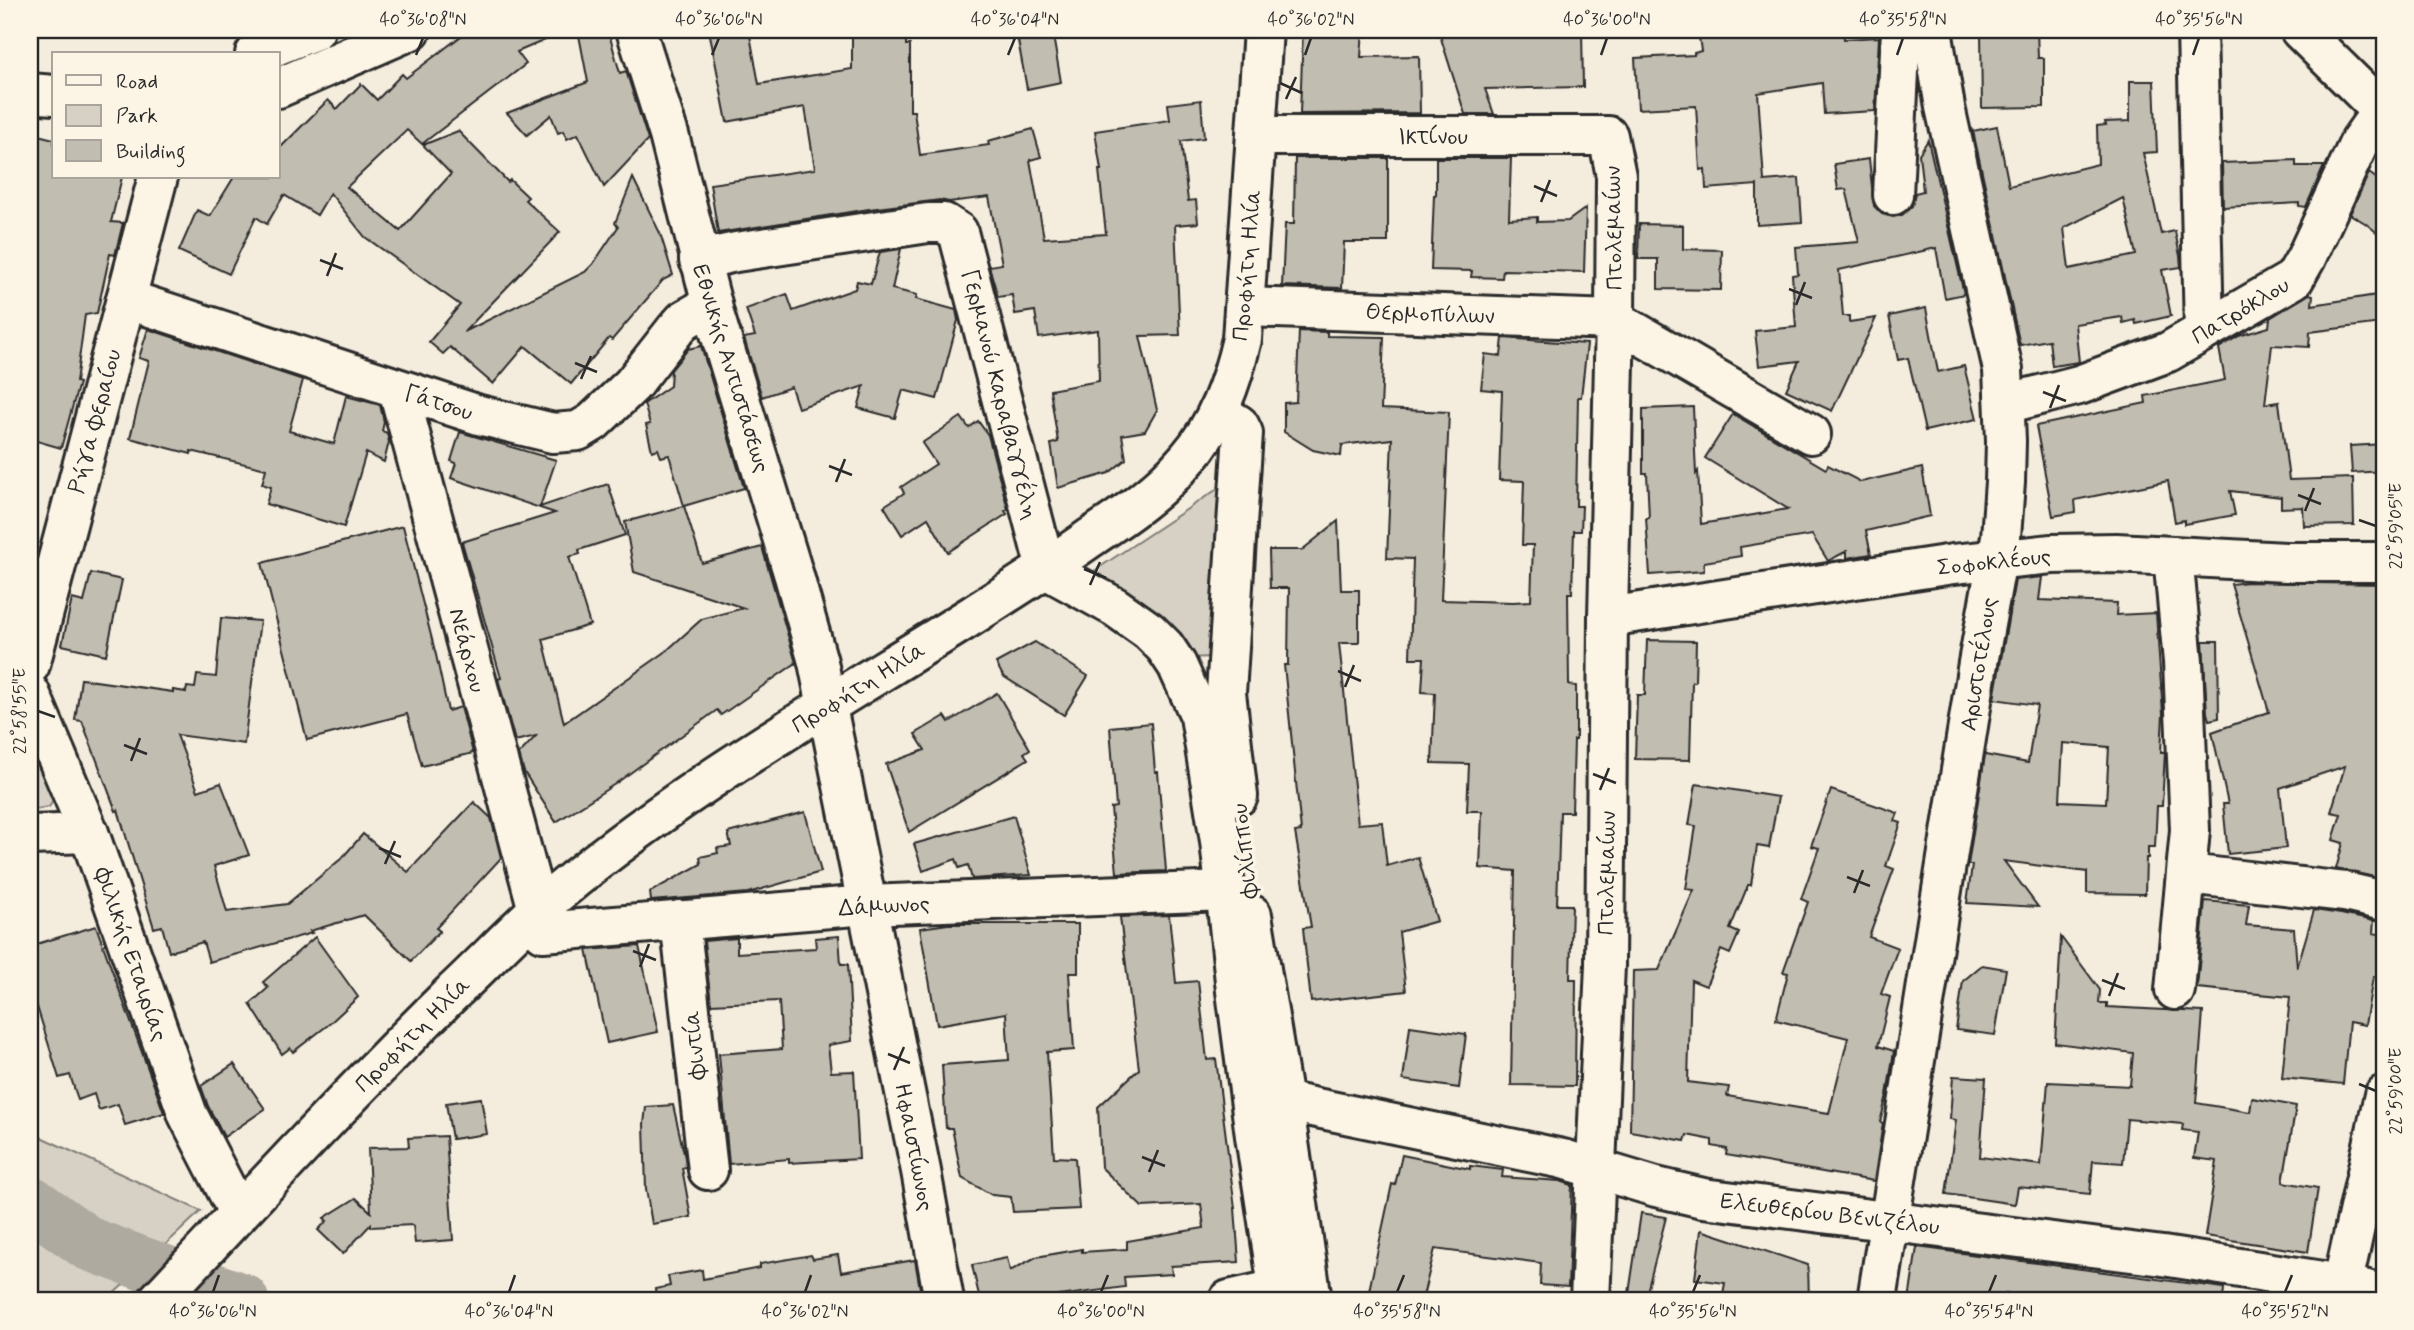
<svg xmlns="http://www.w3.org/2000/svg" width="2414" height="1330" font-family="Mynerve,sans-serif">
<rect width="100%" height="100%" fill="#f4edde"/>
<filter id="ink" filterUnits="userSpaceOnUse"><feTurbulence type="fractalNoise" baseFrequency=".0143" numOctaves="2"/><feDisplacementMap in="SourceGraphic" scale="14" xChannelSelector="R" yChannelSelector="G"/><feConvolveMatrix kernelMatrix="1 2 1 2 8 2 1 2 1" color-interpolation-filters="sRGB"/></filter>
<g filter="url(#ink)">
<g fill="#d6d1c4" stroke="#807e78" stroke-width="2">
<path d="M1222,486L1213,657L1186,658L1082,579Z"/>
<path d="M30,735L53,801L49,807L30,810Z"/>
<path d="M30,1132L201,1211L107,1300H30Z"/>
</g>
<g fill="none" stroke-linecap="round" stroke-linejoin="round">
<path stroke="#afaaa0" stroke-width="54" d="M30,1202L89,1244L242,1300"/>
</g>
<g fill="#c2bdb1" stroke="#2b2b2b" stroke-width="2" fill-rule="evenodd">
<path d="M469,30H569L517,52L526,64L422,144L407,130L347,187L400,231L451,174L423,145L458,131L508,182L510,180L528,197L525,200L560,232L464,332L585,272L593,264L618,227L615,223L633,178L660,233L673,275L663,280L612,340L609,338L571,384L525,346L493,384L450,347L443,354L429,342L460,305L365,237L330,193L317,215L284,195L267,224L256,217L229,274L179,251L197,210L210,216L234,177H278V150L328,100L337,109L361,84L377,100L402,74L406,78Z"/>
<path d="M578,30H608L620,73L626,71L648,140L604,187L578,134L567,139L563,131L558,133L551,115L527,135L507,113L588,82Z"/>
<path d="M709,30H749L759,84L852,69V30H906V45H910V111H914L920,155L989,145L988,141L1033,129L1041,157L1030,160L1044,238L1106,234L1099,170H1101L1095,131L1170,120L1168,104L1201,100L1204,138L1181,141L1188,201L1196,200L1198,223L1175,225L1180,335L1140,336L1157,410L1145,431L1122,435L1126,459L1109,473L1058,488L1051,444L1058,442L1050,390L1099,381L1098,330L1039,338L1035,311L1015,314L1012,295L998,297L989,266L1002,264L989,197L949,202L940,200L869,209L718,233L710,184L815,169L805,107L727,122Z"/>
<path d="M1016,30H1052L1061,82L1027,89Z"/>
<path d="M1303,30H1363L1361,57L1419,56L1420,113L1300,114Z"/>
<path d="M1458,30H1582L1583,87L1485,89L1494,114H1465L1439,32Z"/>
<path d="M1698,30H1843L1844,39L1879,37L1875,111L1824,114L1822,83L1758,93L1764,181L1799,178L1802,222L1757,225V185L1706,189L1705,169L1700,170L1696,106L1638,109L1635,58L1694,55V53L1701,51Z"/>
<path d="M1981,30H2037L2038,58H2044V107L1982,108Z"/>
<path d="M2130,81H2154L2157,152L2143,153L2161,234L2175,231L2180,256L2181,267L2162,270L2171,316L2136,324L2135,320L2123,323L2122,317L2075,324L2079,362L2052,366L2049,340L2020,345L1973,131L1997,126L2009,186L2098,164L2097,126L2106,125L2105,122L2130,121ZM2123,198L2136,255L2069,269L2064,228Z"/>
<path d="M30,133L54,139V177H122L111,222L123,223L115,255L110,254L97,313L85,315L76,382L79,383L61,448L30,439Z"/>
<path d="M1928,140L1964,294L1945,298L1936,248L1839,270L1843,316H1849V322L1876,318L1832,411L1786,390L1799,361L1759,366L1755,331L1796,327L1792,275L1798,274L1796,247L1859,242L1846,189L1838,190L1834,164L1869,159L1874,206L1882,214L1893,217L1902,215L1912,206L1915,193L1923,191L1919,154Z"/>
<path d="M1295,158H1388V242H1344L1342,288L1282,286L1285,224H1294Z"/>
<path d="M1436,158H1511L1509,219L1537,217V222L1568,221L1586,208L1584,272L1503,270L1502,278L1471,277L1472,271L1431,270L1434,195H1436Z"/>
<path d="M2296,160V166H2324L2306,207L2299,206V203L2223,207L2222,163Z"/>
<path d="M2369,173L2384,184V238L2365,223L2350,214Z"/>
<path d="M1639,224L1683,225V249L1722,250L1721,290L1658,289V259H1638Z"/>
<path d="M901,249L892,289L917,295L916,299L956,310L958,320L937,399L903,390L895,418L858,408L864,386L798,408L791,387L762,397L744,338L755,336L746,309L787,294L793,311L855,289L857,281L871,284L880,252Z"/>
<path d="M2309,294L2313,295L2312,305L2377,295L2382,323L2310,332L2309,347L2272,345L2265,404L2279,402L2289,480L2353,478L2354,525L2304,526L2303,507L2281,508V497L2230,491L2235,515L2184,524V520L2175,522L2168,481L2075,500L2076,512L2053,516L2036,426L2146,403L2145,396L2225,380L2219,348L2239,336L2269,327L2270,318Z"/>
<path d="M1926,308L1938,372L1964,366L1977,419L1925,431L1908,358L1898,360L1889,316Z"/>
<path d="M148,329L303,380L289,431L334,444L346,396L380,405L384,422L382,431L387,433L389,442L384,462L366,453L344,527L266,504L271,487L262,484L266,469L191,451V454L130,438L149,361L139,358Z"/>
<path d="M1299,331L1327,332V336L1384,337L1381,409L1449,412L1441,600L1513,602L1531,601L1533,545H1522L1524,481L1499,480L1502,391L1481,389L1485,354L1501,356L1503,338L1587,344L1581,397H1578L1576,506H1582L1581,531H1574L1572,593H1568L1569,685L1576,686V740H1574L1572,812H1560L1557,905H1572L1570,979H1576L1575,1086L1511,1085L1515,871L1480,868L1482,811H1467L1469,764L1432,763L1435,693L1422,692L1424,658H1410L1413,559L1387,558L1392,439L1342,445L1341,456L1313,450L1284,432V403L1296,402Z"/>
<path d="M701,346L744,488L684,506L669,455L661,457L658,449L652,451L646,425L650,424L644,404L670,386L671,370L688,349Z"/>
<path d="M1693,407L1696,474L1698,471L1701,524L1788,509L1705,458L1733,414L1826,469L1828,465L1861,482L1922,468L1930,516L1866,531L1871,554L1847,558V551L1828,561L1812,535L1740,547L1741,556L1704,562V571L1650,575L1646,518H1649L1647,473H1643V409Z"/>
<path d="M961,417L969,428L978,421L988,435L1008,509L1005,511L1007,514L948,552L928,518L902,535L884,506L904,493L901,487L936,464L922,443Z"/>
<path d="M460,432L556,460L540,507L608,484L625,535L579,550L580,554L569,557L590,625L543,639L564,723L664,653L702,619L744,608L634,572L625,522L684,506L702,563L762,547L796,663L721,715L717,710L615,784L556,822L524,772L519,754L536,736L515,741L498,679L501,678L462,542L555,513L451,478L456,463L451,461Z"/>
<path d="M2384,444V471L2352,473L2350,446Z"/>
<path d="M1338,521L1341,590H1359V643H1339L1358,824L1382,822L1387,866L1418,857L1437,921L1399,932L1406,991L1311,1002L1303,928L1311,927L1295,832L1301,831L1284,665H1288L1289,588H1270L1269,550H1302Z"/>
<path d="M403,526L436,655L448,711L461,707L473,753L422,766L407,714L307,740L262,563Z"/>
<path d="M91,573L122,580L106,655L62,645L72,599L84,602Z"/>
<path d="M2042,577L2039,600L2117,603L2116,615L2156,613L2163,714L2161,752H2165L2162,806H2157L2155,847H2148V858H2146L2145,894L2087,893V872L2004,861L2038,907L1967,903L1972,865H1968L1985,755L2028,763L2037,705L1994,699L2015,580ZM2063,743L2109,747L2106,803L2060,801Z"/>
<path d="M2247,582L2384,584V879L2336,869L2343,843L2333,840L2341,814L2331,812L2345,766L2280,788L2286,848L2228,854L2223,804H2228L2212,732L2269,712L2231,584Z"/>
<path d="M221,618L260,621L244,744L177,735L198,791L221,783L249,855L214,866L227,912L287,904L342,858L363,834L408,872L474,802L491,818L501,858L436,928L440,931L411,961L364,915L310,931L312,933L209,962L203,942L169,952L162,926L154,928L118,810L116,811L82,721L75,720L81,679L173,692V690L186,692L187,687L195,688L197,675L216,677Z"/>
<path d="M1647,640L1696,641L1695,682H1692L1690,760L1635,759L1637,695H1645Z"/>
<path d="M2203,641H2218L2219,718L2209,720L2207,713Z"/>
<path d="M1035,642L1088,676L1064,715L1003,676L996,663Z"/>
<path d="M997,693L1030,749L1024,753L1028,759L909,832L886,764L925,750L915,734L945,716L949,722Z"/>
<path d="M1151,723L1155,772H1158L1166,871L1117,873L1111,808L1116,807L1110,727Z"/>
<path d="M1696,784L1778,797L1769,848L1757,846L1751,885H1748L1730,929L1739,933L1730,954L1721,950L1706,986L1691,980L1688,1082L1729,1087L1727,1096L1829,1113L1848,1038L1776,1020L1788,973L1783,972L1808,902L1801,899L1819,848L1811,846L1831,790L1898,813L1895,821L1901,823L1886,866L1894,869L1869,937L1898,948L1881,994L1890,997L1878,1046L1894,1051L1887,1095L1880,1122L1883,1123L1874,1181L1726,1155L1727,1149L1712,1146V1140L1687,1135L1685,1141L1630,1131L1633,971L1659,970L1694,890L1686,889L1696,826L1689,825Z"/>
<path d="M805,812L821,872L748,893L651,901L650,892L701,864L700,857L718,853L717,848L731,846L728,833Z"/>
<path d="M1014,816L1031,875L972,879L968,865L959,868L956,859L923,871L914,844Z"/>
<path d="M2205,901L2249,905L2246,925L2294,929L2297,968L2314,910L2341,914L2374,921L2373,933L2384,935V979L2373,977L2365,1025L2349,1022L2343,1084L2282,1078L2290,997L2197,988Z"/>
<path d="M1169,915L1176,983L1198,981L1207,1060L1216,1059L1235,1208L1239,1262L1171,1266L1172,1274L1124,1277L1125,1287L1030,1300H980L972,1265L1007,1258L1010,1271L1036,1257L1082,1249V1252L1127,1249V1241L1204,1228L1201,1204L1142,1207L1101,1167L1098,1107L1139,1069L1120,917Z"/>
<path d="M948,924H1078V973H1069L1074,1050L1047,1052L1054,1157L1075,1158L1079,1209L1013,1212L1011,1197L992,1195L962,1178L952,1128H946L942,1065L1009,1060L1006,1013L937,1025L920,928Z"/>
<path d="M96,926L164,1113L125,1125L118,1104L99,1110L94,1094L78,1100L70,1075L59,1078L30,984V946Z"/>
<path d="M839,936L841,964H848L852,1041L828,1045L831,1072L854,1071L859,1159L789,1163V1159L729,1164L719,1054L782,1049L779,1001L711,1004L704,941L737,938V953L816,948L815,938Z"/>
<path d="M315,937L358,997L328,1025L293,1052L290,1048L282,1054L250,1004L268,988L263,982Z"/>
<path d="M2061,937L2100,990L2099,1003H2107V1007L2203,1012L2196,1103L2250,1112L2252,1098L2296,1106L2283,1182L2318,1188L2308,1252L2205,1236L2217,1161L2194,1158L2198,1132L2182,1130L2183,1124L2127,1119L2123,1163L2093,1161L2090,1194L2018,1187L2015,1204L1946,1194L1956,1120L1950,1119L1953,1076L1986,1078L1980,1157L2041,1165L2048,1082L2130,1086L2133,1053L2055,1043Z"/>
<path d="M639,946L658,1032L607,1043L587,950Z"/>
<path d="M1982,965L2006,969L1995,1035L1956,1030L1963,981Z"/>
<path d="M1410,1026L1466,1034L1459,1088L1403,1080Z"/>
<path d="M234,1064L265,1109L224,1137L208,1106L201,1086Z"/>
<path d="M481,1098L487,1134L452,1139L446,1103Z"/>
<path d="M673,1105L685,1158L686,1167L682,1168L691,1217L652,1224L646,1189L644,1124L646,1107Z"/>
<path d="M446,1136L453,1240L415,1243L413,1225L371,1227V1224L343,1254L318,1230L327,1221L324,1218L356,1198L371,1212L368,1148L409,1147L408,1138Z"/>
<path d="M1402,1155L1470,1169V1166L1503,1170L1502,1177L1560,1181L1572,1185L1568,1287L1540,1285L1541,1263L1435,1249L1422,1300H1367L1392,1184L1395,1185Z"/>
<path d="M1641,1213L1666,1217L1645,1300H1628Z"/>
<path d="M1701,1230L1808,1265L1809,1300H1722L1725,1283L1695,1279Z"/>
<path d="M1917,1247L2224,1288L2223,1300H2046L2006,1294V1300H1909Z"/>
<path d="M811,1255L813,1259L838,1255L841,1272L915,1260L922,1300H656L655,1289L670,1286L668,1276L702,1270L703,1279L760,1268V1264Z"/>
</g>
<g fill="none" stroke-linecap="round" stroke-linejoin="round">
<defs>
<g id="minor">
<path d="M636,30L669,135L715,317L794,576L818,662L921,1171L944,1300"/>
<path d="M2197,30L2204,331"/>
<path d="M2300,30L2384,113"/>
<path d="M255,54L315,30"/>
<path d="M278,88L411,30"/>
<path d="M30,93L54,95"/>
<path d="M1257,136H1608L1616,176L1615,320L1811,434"/>
<path d="M1893,195L1901,30"/>
<path d="M699,260L736,252L928,223H944L958,232L1046,569L1115,607L1149,631L1165,647L1177,665L1200,716L1220,841L1236,991L1255,1136L1280,1300"/>
<path d="M126,299L479,415L553,433L578,431L593,422L632,385L676,329L684,320L712,304"/>
<path d="M1245,307L1615,320L1608,617L1605,965L1590,1300"/>
<path d="M398,389L538,910"/>
<path d="M2005,404L2079,385L2168,352L2294,279L2306,258L2360,141L2384,107"/>
<path d="M1218,412L1239,425L1243,433L1226,693L1238,796"/>
<path d="M2173,556L2183,662L2190,830L2175,990"/>
<path d="M1608,617L1953,564L2052,554L2116,553L2286,562H2384"/>
<path d="M30,665L158,177"/>
<path d="M30,693L89,833L188,1115L238,1212"/>
<path d="M30,835L89,833"/>
<path d="M2187,874L2345,892L2384,901"/>
<path d="M1252,915L1283,1101L1312,1300"/>
<path d="M680,920L708,1170"/>
<path d="M543,932L867,905L1226,891"/>
<path d="M1283,1101L1563,1159L1656,1187L1703,1198L2163,1256L2342,1284L2384,1294"/>
<path d="M1229,1300L1277,1289"/>
<path d="M1877,1300L1978,663L2001,537L2005,482L2006,441L2003,370L1945,107L1932,30"/>
<path d="M2339,1300L2384,1095"/>
</g>
<path id="major" d="M158,1300C255,1196 352,1091 454,991C483,964 510,935 539,909C671,794 825,708 973,615C1012,590 1052,565 1090,538C1125,515 1160,491 1187,459C1217,425 1232,382 1242,339L1263,30"/>
</defs>
<use href="#minor" stroke="#2b2b2b" stroke-width="44"/>
<use href="#major" stroke="#2b2b2b" stroke-width="44"/>
<use href="#minor" stroke="#fcf5e5" stroke-width="38"/>
<use href="#major" stroke="#fcf5e5" stroke-width="38"/>
</g>
</g>
<path fill="none" stroke="#2b2b2b" stroke-width="2.5" d="M416,55L423,38M712,55L719,38M1008,55L1015,38M1305,55L1311,38M1601,55L1607,38M1897,55L1903,38M2193,55L2199,38M1280,83L1302,93M1286,99L1296,77M1534,186L1557,196M1541,202L1550,180M320,260L343,269M327,276L336,253M1789,289L1812,298M1796,305L1805,282M575,363L597,372M581,379L591,356M2043,392L2066,401M2050,408L2059,385M829,466L852,475M836,482L845,459M2298,495L2321,504M2305,511L2314,488M2359,520L2376,526M1084,569L1106,578M1090,585L1100,562M1338,671L1361,681M1345,687L1354,665M38,711L55,717M124,745L147,754M131,761L140,738M1593,774L1616,783M1600,790L1609,768M379,848L401,857M385,864L395,841M1847,877L1870,886M1854,893L1863,870M633,951L656,960M640,967L649,944M2102,980L2125,989M2109,996L2118,973M888,1054L910,1063M894,1070L904,1047M2359,1084L2376,1091M1142,1157L1165,1166M1149,1172L1158,1150M213,1292L219,1275M509,1292L515,1275M805,1292L811,1275M1101,1292L1108,1275M1397,1292L1404,1275M1693,1292L1700,1275M1989,1292L1996,1275M2285,1292L2292,1275"/>
<g text-anchor="middle" stroke-width="7" stroke-linejoin="round" paint-order="stroke">
<g font-size="23" fill="#2b2b2b" stroke="#fcf5e5">
<text x="1433" y="144">Ικτίνου</text>
<text transform="translate(1613 228) rotate(-91)" y="8">Πτολεμαίων</text>
<text transform="translate(1246 265) rotate(-85)" y="8">Προφήτη Ηλία</text>
<text transform="translate(2240 310) rotate(-31)" y="8">Πατρόκλου</text>
<text transform="translate(1430 313) rotate(2)" y="8">Θερμοπύλων</text>
<text transform="translate(732 368) rotate(73)" y="8">Εθνικής Αντιστάσεως</text>
<text transform="translate(1001 394) rotate(76)" y="8">Γερμανού Καραβαγγέλη</text>
<text transform="translate(439 402) rotate(18)" y="8">Γάτσου</text>
<text transform="translate(94 421) rotate(-75)" y="8">Ρήγα Φεραίου</text>
<text transform="translate(1994 561) rotate(-6)" y="8">Σοφοκλέους</text>
<text transform="translate(468 650) rotate(75)" y="8">Νεάρχου</text>
<text transform="translate(1978 664) rotate(-81)" y="8">Αριστοτέλους</text>
<text transform="translate(858 687) rotate(-32)" y="8">Προφήτη Ηλία</text>
<text transform="translate(1244 851) rotate(-97)" y="8">Φιλίππου</text>
<text transform="translate(1606 873) rotate(-89)" y="8">Πτολεμαίων</text>
<text transform="translate(884 905) rotate(-3)" y="8">Δάμωνος</text>
<text transform="translate(132 954) rotate(71)" y="8">Φιλικής Εταιρίας</text>
<text transform="translate(412 1034) rotate(-45)" y="8">Προφήτη Ηλία</text>
<text transform="translate(694 1045) rotate(-96)" y="8">Φιντία</text>
<text transform="translate(915 1147) rotate(79)" y="8">Ηφαιστίωνος</text>
<text transform="translate(1830 1213) rotate(7)" y="8">Ελευθερίου Βενιζέλου</text>
</g>
</g>
<rect width="2414" height="1330" fill="none" stroke="#fcf5e5" stroke-width="77"/>
<rect x="52" y="52" width="228" height="126" fill="#fcf5e5" stroke="#a8a49b" stroke-width="2"/>
<rect x="66" y="75" width="35" height="10" fill="#fcf5e5" stroke="#a8a49b" stroke-width="2"/>
<text x="116" y="88" font-size="21" fill="#2b2b2b">Road</text>
<rect x="66" y="105" width="35" height="21" fill="#d6d1c4" stroke="#a8a49b" stroke-width="2"/>
<text x="116" y="122" font-size="21" fill="#2b2b2b">Park</text>
<rect x="66" y="140" width="35" height="21" fill="#c2bdb1" stroke="#a8a49b" stroke-width="2"/>
<text x="116" y="158" font-size="21" fill="#2b2b2b">Building</text>
<rect x="38" y="38" width="2338" height="1254" fill="none" stroke="#2b2b2b" stroke-width="2.5"/>
<g font-size="18" text-anchor="middle" fill="#2b2b2b">
<text x="423" y="25">40°36'08"N</text>
<text x="719" y="25">40°36'06"N</text>
<text x="1015" y="25">40°36'04"N</text>
<text x="1311" y="25">40°36'02"N</text>
<text x="1607" y="25">40°36'00"N</text>
<text x="1903" y="25">40°35'58"N</text>
<text x="2199" y="25">40°35'56"N</text>
<text transform="translate(2395 526) rotate(-90)" y="6">22°59'05"E</text>
<text transform="translate(19 711) rotate(-90)" y="6">22°58'55"E</text>
<text transform="translate(2395 1091) rotate(-90)" y="6">22°59'00"E</text>
<text x="213" y="1317">40°36'06"N</text>
<text x="509" y="1317">40°36'04"N</text>
<text x="805" y="1317">40°36'02"N</text>
<text x="1101" y="1317">40°36'00"N</text>
<text x="1397" y="1317">40°35'58"N</text>
<text x="1693" y="1317">40°35'56"N</text>
<text x="1989" y="1317">40°35'54"N</text>
<text x="2285" y="1317">40°35'52"N</text>
</g>
</svg>
